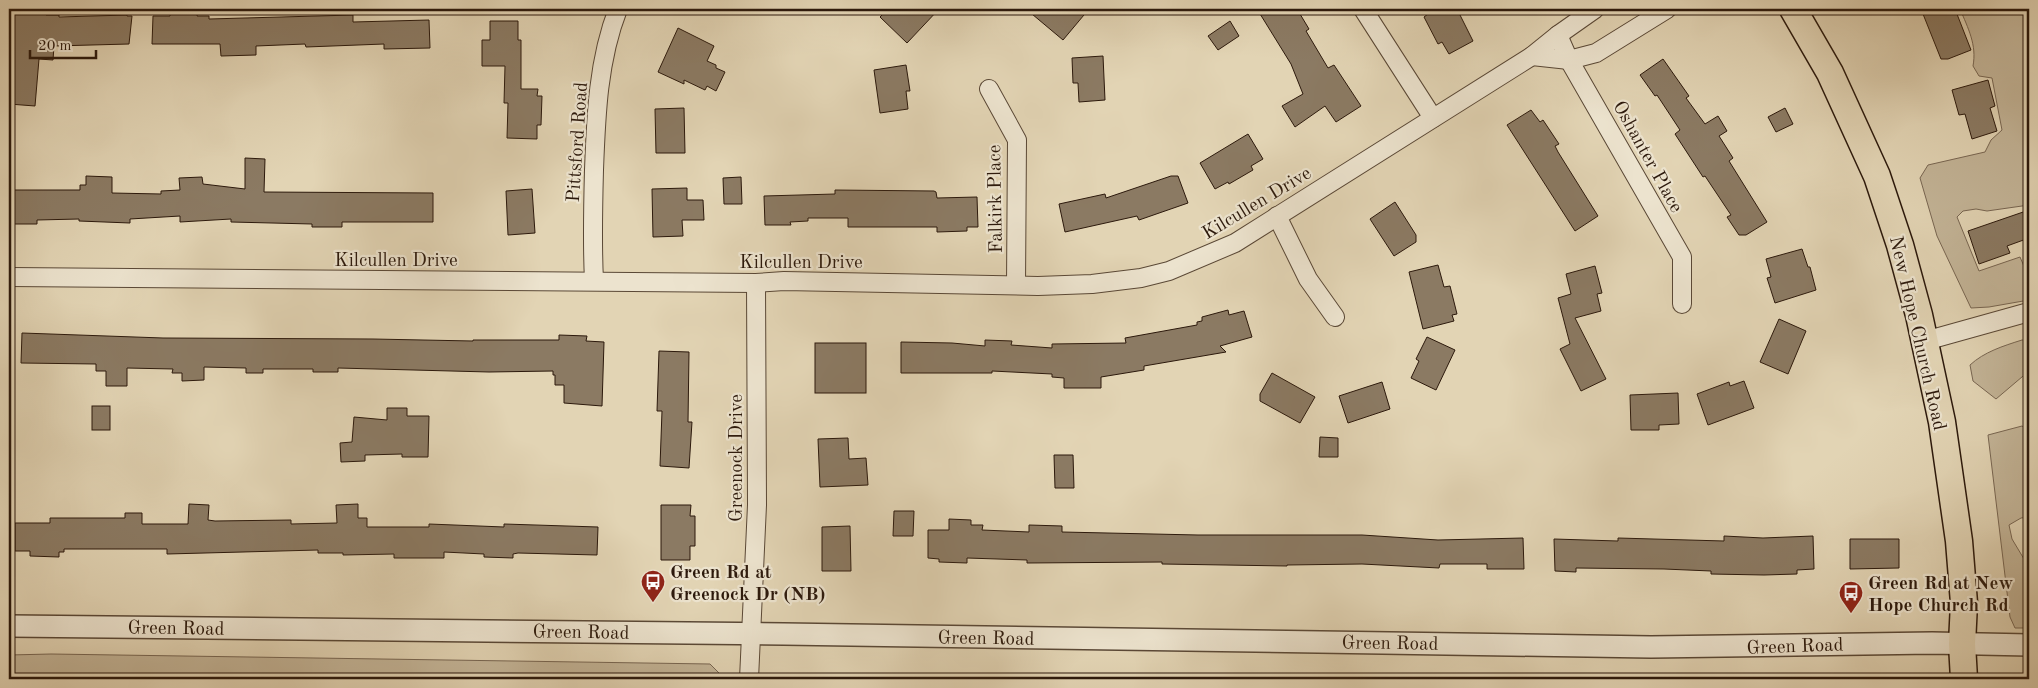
<svg xmlns="http://www.w3.org/2000/svg" width="2038" height="688" font-family="'Old Standard TT',serif">
<rect width="100%" height="100%" fill="#e2d4b4"/>
<filter id="stains"><feTurbulence type="fractalNoise" baseFrequency=".004" numOctaves="4"/><feColorMatrix values="0 0 0 0 .2 0 0 0 0 .09 0 0 0 0 .02 0 0 0 .5 -.17"/></filter>
<radialGradient id="worn" r=".72"><stop offset=".6" stop-color="#630" stop-opacity="0"/><stop offset="1" stop-color="#630" stop-opacity=".3"/></radialGradient>
<g fill="#c3b497" stroke="#786652">
<path d="M1960,9H2029V205L1987,211L1976,209L1963,211L1957,217L1979,271L2020,257L2029,278V300L1989,307L1971,308L1937,236L1920,178L1928,165L1985,152L1991,140L2002,130L1992,78L1979,76L1973,66C1977,45 1968,28 1960,9Z"/>
<path d="M2022,340H2029V371L1996,399L1973,381L1970,365C1984,352 2003,346 2022,340Z"/>
<path d="M2022,426L2029,430V517L2021,518L2009,525L2012,539L2024,559L2029,572V628H2015L2010,617L1988,435Z"/>
<path d="M51,654L710,664L725,679H9V655Z"/>
</g>
<g fill="#8b7a63" stroke="#2c190c">
<path d="M888,9H939L907,43L880,17Z"/>
<path d="M1026,9H1089L1063,40Z"/>
<path d="M1257,9H1297L1309,29L1306,31L1328,68L1334,65L1361,106L1336,122L1325,106L1295,127L1282,106L1303,94L1291,64Z"/>
<path d="M1426,9H1457L1473,41L1449,54L1442,42L1438,44L1424,17L1428,14Z"/>
<path d="M1921,9H1955L1971,50L1948,59H1941Z"/>
<path d="M18,10H46V15H59V17L127,15V16H132L129,44L54,46L53,60L39,59L35,106L9,104L13,49H9V14H18Z"/>
<path d="M170,11H198L197,16H209V19L353,15V22L429,20L430,48L384,49V44L306,47L305,44L256,46V55L221,56L220,44H152L153,16H170Z"/>
<path d="M490,21H518V40H521V89H538L537,96H542L541,125H537V139L507,138L508,103H504L505,66H482V40H490Z"/>
<path d="M1230,21L1239,36L1218,50L1208,36Z"/>
<path d="M678,28L714,46L707,61L716,65V68L725,72L716,91L707,86L705,90L684,80V84L658,72Z"/>
<path d="M1103,56L1105,100L1079,102L1078,83H1073L1072,58Z"/>
<path d="M1663,59L1689,96L1686,98L1705,124L1718,116L1727,131L1719,136L1733,158L1729,161L1767,222L1746,235H1739L1727,217L1731,215L1705,176L1703,177L1675,134L1680,130L1657,95L1655,96L1640,75Z"/>
<path d="M906,65L910,91H906L908,109L880,113L874,70Z"/>
<path d="M1988,80L1995,106L1990,108L1997,131L1972,139L1965,114L1959,115L1952,90Z"/>
<path d="M684,108L685,153H656L655,109Z"/>
<path d="M1785,108L1793,124L1776,132L1768,117Z"/>
<path d="M1531,110L1540,122L1543,120L1559,144L1555,146L1558,152L1598,216L1575,231L1507,125Z"/>
<path d="M1248,134L1263,159L1251,166L1253,170L1229,184L1228,182L1215,189L1200,163Z"/>
<path d="M245,158L265,159L264,192L433,193V222H342V227H312V224L231,222V219L180,222V216L130,219V223L79,221V219L37,220V224H9V190H80V185H86V176L112,177V193L161,194V191L180,190L179,178L202,177L203,184L245,189Z"/>
<path d="M1171,176H1178L1188,203L1139,220L1137,216L1065,232L1059,204L1105,194L1106,198Z"/>
<path d="M741,177L742,204H724L723,178Z"/>
<path d="M687,188V200H703L704,220H682L683,236L653,237L652,189Z"/>
<path d="M532,189L535,233L508,235L506,191Z"/>
<path d="M835,190L934,191L936,192L937,198L977,197L978,227H967V231L937,232V227H848V218H808V221L790,222L791,225H765L764,196L835,194Z"/>
<path d="M1395,202L1416,235V242L1394,256L1370,219Z"/>
<path d="M2029,210V238L2007,246L2010,253L1979,264L1968,231Z"/>
<path d="M1802,249L1808,267H1810L1816,290L1775,303L1767,278L1771,277L1766,259Z"/>
<path d="M1438,265L1444,287L1450,286L1457,314L1452,315L1454,321L1423,329L1409,272Z"/>
<path d="M1595,266L1602,293L1597,294L1601,311L1575,318L1606,379L1581,391L1560,349L1570,344L1558,298L1571,294L1566,274Z"/>
<path d="M1228,310L1229,315L1244,311L1252,337L1220,346L1226,352L1144,366V370L1101,377V388H1064V378L1052,377V374L992,371V373H901V342L952,343L985,346V340L1012,341L1011,345L1052,348V344L1126,343L1125,338L1197,325V322L1202,321V317Z"/>
<path d="M1779,319L1806,331L1788,374L1760,362Z"/>
<path d="M22,333L163,338L373,339L473,341V340H559V335L587,336L586,341L604,342L602,406L564,403V385H555V375H553V371L489,372L338,368V372H313V369H263V373H246V368L204,367V380L182,381V373H172L173,369L127,368V386H106V371H96V364L21,363Z"/>
<path d="M1427,337L1455,350L1436,390L1411,378L1419,361L1416,359Z"/>
<rect x="815" y="343" width="51" height="50"/>
<path d="M659,351L689,352L688,422H692L689,468L660,466L662,411H657Z"/>
<path d="M1272,373L1315,397L1300,423L1260,401V394Z"/>
<path d="M1744,381L1754,408L1708,425L1697,394L1729,382L1730,386Z"/>
<path d="M1382,382L1390,409L1348,423L1339,396Z"/>
<path d="M1678,393L1679,424L1659,425V430H1631L1630,395Z"/>
<rect x="92" y="406" width="18" height="24"/>
<path d="M387,408H407V416H429L428,457H402V454L365,455V461L341,462L340,443L352,442L354,417L387,420Z"/>
<path d="M1320,437L1338,438V457H1319Z"/>
<path d="M848,438L849,459L866,458L868,485L820,487L818,439Z"/>
<path d="M1054,455H1073L1074,488H1055Z"/>
<path d="M189,504L209,505L208,520L215,521L291,520V524L337,523L336,505L358,504V518H367V527H429V524L504,527V524L598,527L597,555L518,553L513,554V558L484,557V554L444,552V558H394V554L343,555V553H318V550L167,554V549H64V552H59V557L30,556V551H15V523H50V518H125V513H142V524H188Z"/>
<path d="M661,505H691L690,516H695V546H690V560H661Z"/>
<path d="M894,511H914L913,536H893Z"/>
<path d="M949,519L971,520V525H983L982,530L1029,532V525L1062,526V532L1198,535H1362L1438,540L1523,538L1524,569H1487V564H1440L1439,568L1362,564L1287,565V566L1162,564V562L1027,563V560L967,558V563L939,562V559L928,558V530H949Z"/>
<path d="M850,526L851,571H822V527Z"/>
<path d="M1724,536L1763,538L1813,536L1814,569L1797,570V574L1764,575L1711,574V571L1664,569L1576,568V572L1555,571L1554,539L1618,541V538L1724,541Z"/>
<path d="M1850,539H1899V568L1850,569Z"/>
</g>
<g fill="none" stroke-linecap="round" stroke-linejoin="round">
<defs>
<g id="minor">
<path d="M1363,9L1433,118"/>
<path d="M1558,35L1569,60L1682,257V304"/>
<path d="M1532,56L1569,60L1596,53L1667,9"/>
<path d="M989,89L1017,140L1016,285"/>
<path d="M1277,216L1308,279L1335,317"/>
<path d="M9,277L756,283L784,281L1038,286L1092,284L1141,278L1169,271L1235,243L1532,56L1558,35L1595,9"/>
<path d="M594,280C592,243 593,207 594,170C596,116 598,60 618,9"/>
<path d="M1925,341L2029,312"/>
<path d="M749,679L757,505L756,283"/>
</g>
<path id="tertiary" d="M9,626L784,634L1651,647L1932,643L2029,645"/>
<path id="primary" d="M1793,9L1830,73L1877,176L1900,245L1919,315L1942,422L1959,541L1964,603L1962,644L1964,679"/>
</defs>
<use href="#minor" stroke="#5a4836" stroke-width="20"/>
<use href="#tertiary" stroke="#5a4836" stroke-width="24"/>
<use href="#primary" stroke="#2c190c" stroke-width="29"/>
<use href="#minor" stroke="#ece3ce" stroke-width="18"/>
<use href="#tertiary" stroke="#ece3ce" stroke-width="21"/>
<use href="#primary" stroke="#e2d4b4" stroke-width="26"/>
</g>
<defs>
<symbol id="bus-pin" viewBox="-11 -11 22 30"><path d="M0 17L-7.5 6A9.5 9.5 0 1 1 7.5 6Z" fill="#8f2418" stroke="#ece3ce"/><path d="M-5-6H5V4H4V6H2V4H-2V6H-4V4H-5ZM-3.5-4V0h7V-4ZM-3.5 1.2v1.5H-2V1.2ZM2 1.2v1.5H3.5V1.2Z" fill="#fff"/></symbol>
</defs>
<g fill-rule="evenodd">
<use href="#bus-pin" x="639" y="568" width="28" height="38"/>
<use href="#bus-pin" x="1837" y="579" width="28" height="38"/>
</g>
<g text-anchor="middle" stroke-width="4.5" stroke-linejoin="round" paint-order="stroke">
<g font-size="19" fill="#2c190c" stroke="#ece3ce">
<text transform="translate(576 142) rotate(-86)" y="7">Pittsford Road</text>
<text transform="translate(1649 156) rotate(61)" y="7">Oshanter Place</text>
<text transform="translate(994 199) rotate(-91)" y="7">Falkirk Place</text>
<text transform="translate(1256 202) rotate(-31)" y="7">Kilcullen Drive</text>
<text x="396" y="266">Kilcullen Drive</text>
<text x="801" y="268">Kilcullen Drive</text>
<text transform="translate(1919 333) rotate(77)" y="7">New Hope Church Road</text>
<text transform="translate(735 458) rotate(-90)" y="7">Greenock Drive</text>
<text transform="translate(176 627) rotate(1)" y="7">Green Road</text>
<text transform="translate(581 631) rotate(1)" y="7">Green Road</text>
<text transform="translate(986 637) rotate(1)" y="7">Green Road</text>
<text transform="translate(1390 642) rotate(1)" y="7">Green Road</text>
<text transform="translate(1795 645) rotate(-2)" y="7">Green Road</text>
</g>
<g font-size="19" font-weight="bold" fill="#2c190c" stroke="#ece3ce" text-anchor="start">
<text x="670" y="578">Green Rd at<tspan x="670" dy="22">Greenock Dr (NB)</tspan></text>
<text x="1868" y="589">Green Rd at New<tspan x="1868" dy="22">Hope Church Rd</tspan></text>
</g>
</g>
<rect width="2038" height="688" fill="none" stroke="#e2d4b4" stroke-width="30"/>
<rect x="10" y="10" width="2018" height="668" fill="none" stroke="#2c190c" stroke-width="2.5"/>
<rect x="15" y="15" width="2008" height="658" fill="none" stroke="#2c190c"/>
<path d="M30 50v8h66v-8" fill="none" stroke="#2c190c" stroke-width="2.5"/>
<text x="38" y="50" font-size="15" fill="#2c190c" stroke="#ece3ce" stroke-width="4" paint-order="stroke">20 m</text>
<rect width="100%" height="100%" filter="url(#stains)"/>
<rect width="100%" height="100%" fill="url(#worn)"/>
</svg>
